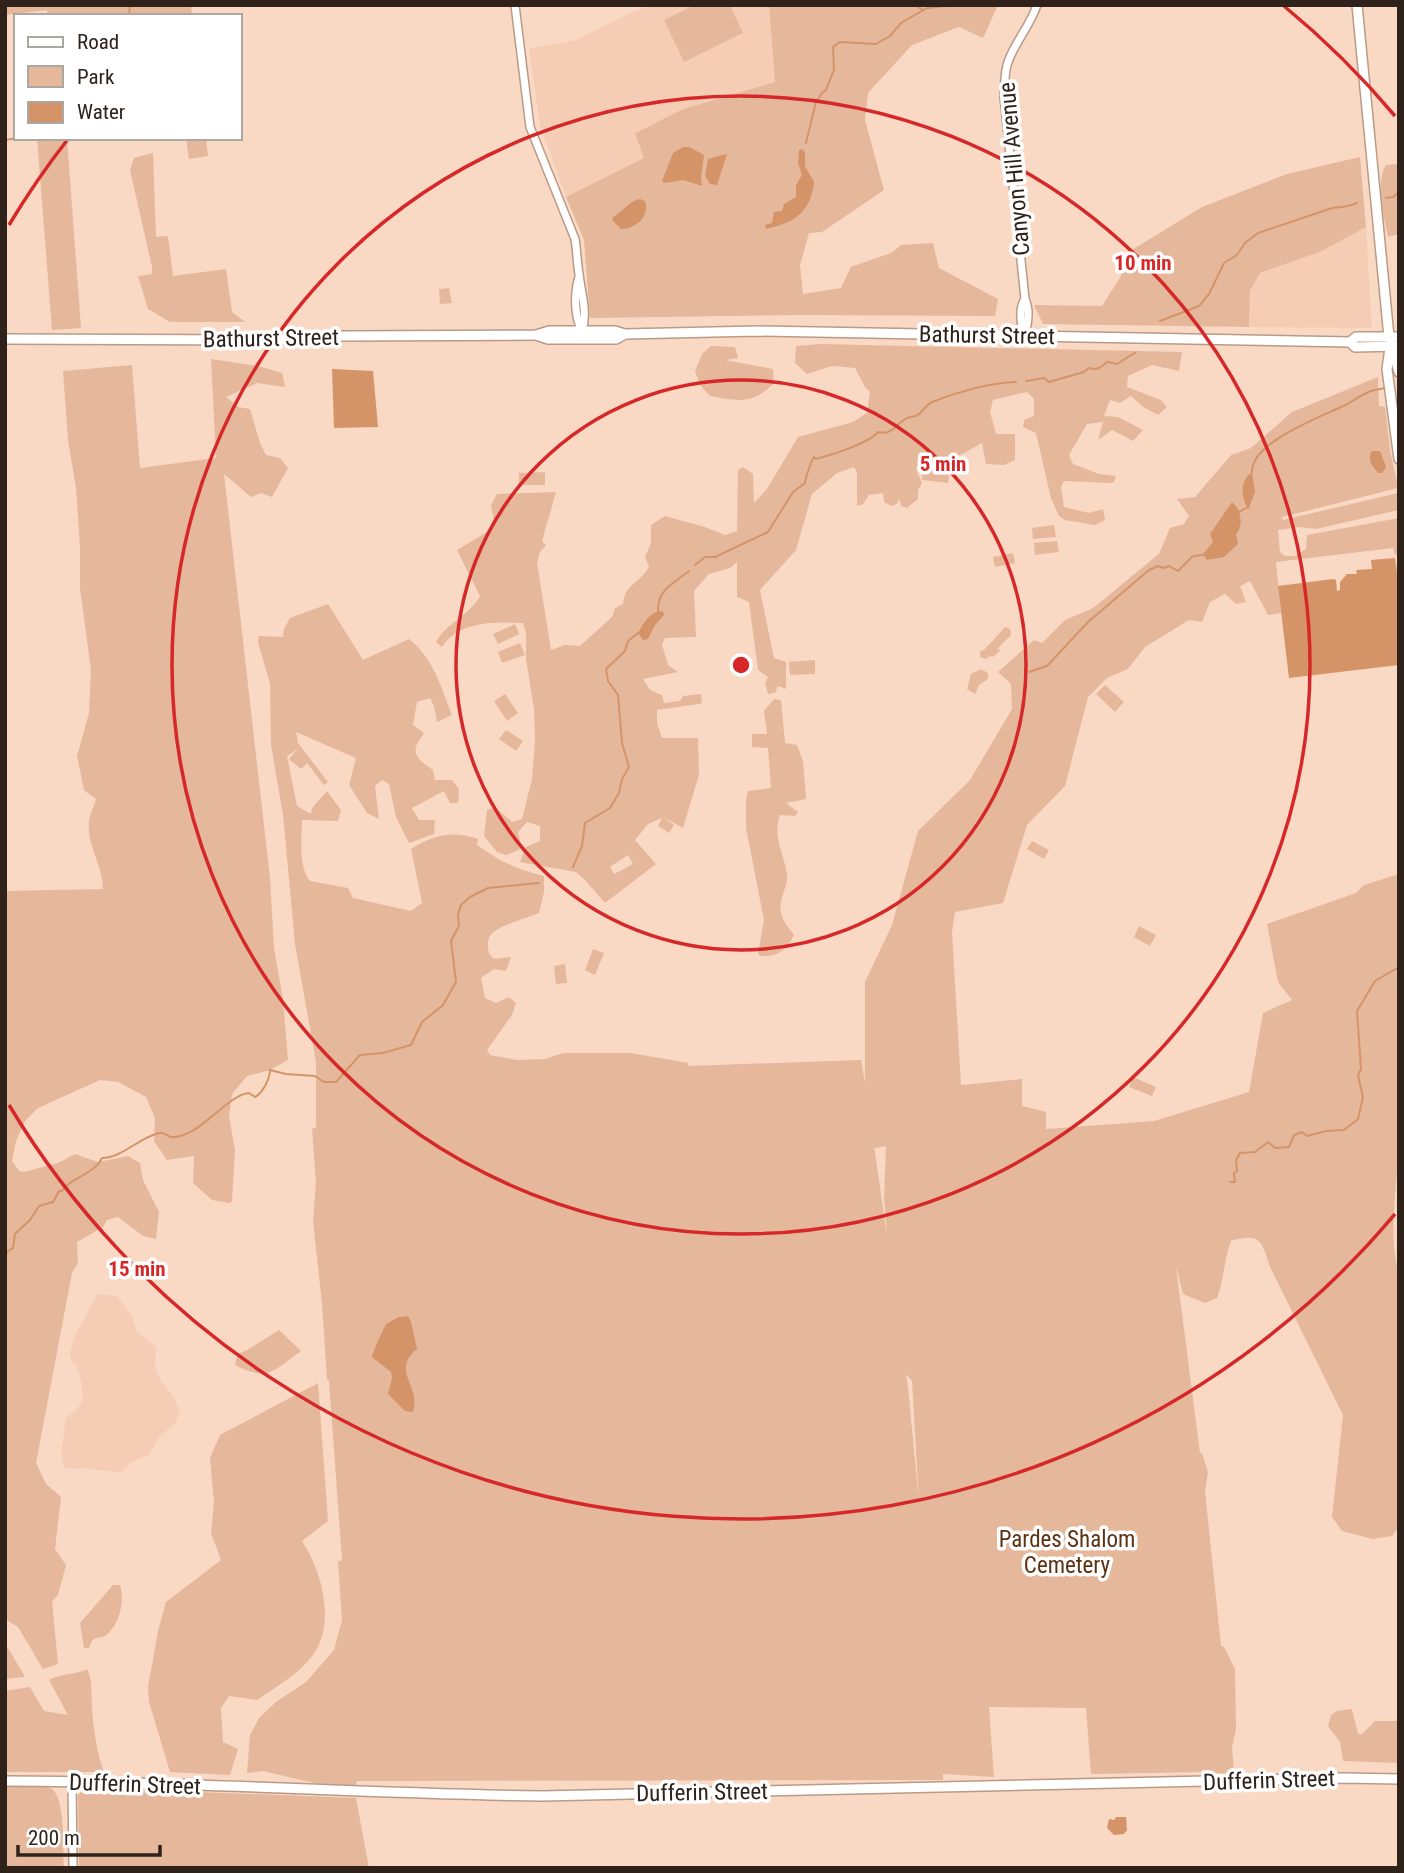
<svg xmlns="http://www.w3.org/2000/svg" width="1404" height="1873" font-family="'Roboto Condensed',sans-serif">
<rect width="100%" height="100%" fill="#f9d9c4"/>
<g fill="#f4cdb4">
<path d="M648,5H769L775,82L683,109L636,132L644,158L566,197L540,125L529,48L573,41Z"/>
<path d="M1366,227L1372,328L1249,327L1250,291L1260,273L1322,251Z"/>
<path d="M97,1294L117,1296L132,1317L137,1332L156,1347L155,1365L160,1380L171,1393L180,1411L176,1422L158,1438L149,1455L132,1462L121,1472L81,1468L72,1469L64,1467L61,1456L66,1417L74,1412L83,1401L82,1383L77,1367L71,1360L70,1352L74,1338Z"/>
</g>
<g fill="#e5b89c" fill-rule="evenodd">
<path d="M5,5H191L192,16H48L47,10L5,15Z"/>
<path d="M695,5H730L743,33L684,62L664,20Z"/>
<path d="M769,5H998L983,38L959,27L912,45L868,93L865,120L884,190L822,232L809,233L800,265L803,294L841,288L851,267L891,253L901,245L933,243L939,268L998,299L995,316L803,315L590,318L584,240L566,197L644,158L635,133L683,109L775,82Z"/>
<path d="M37,138H67L81,328L52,330Z"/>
<path d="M186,138H206L208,156L189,159Z"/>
<path d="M153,153L156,237L168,236L173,276L226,269L232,312L245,322H170L148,309L138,276L152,274V267L130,170L134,158Z"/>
<path d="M1360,157L1366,227L1322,251L1260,273L1250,291L1249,327L1043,324L1034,305L1102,306L1121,276L1122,256L1202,207L1287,174Z"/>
<path d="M1399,164V234L1388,237C1384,218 1375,181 1386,165Z"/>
<path d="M449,288L452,303L440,304L439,289Z"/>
<path d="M820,344L1182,352L1179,371L1152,365L1128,376L1127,387L1161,400L1167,407L1158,415L1143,407L1131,396L1120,403L1110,400L1104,416L1118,417L1143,430L1133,441L1112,430L1098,440L1103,422L1087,424L1069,455L1073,464L1099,474L1116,476L1114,482L1111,483L1064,481L1061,487L1064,507L1089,513L1103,509L1105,520L1095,525L1065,520L1059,516L1051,498L1036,433L1023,427L1024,420L1034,416V399L1027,392L993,400L990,412L996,434H1015V460L1004,465L986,464L982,443C971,449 961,455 950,459C939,464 925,463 916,469L922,483L918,490V499L907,508L901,506L899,498L898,503L892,506L884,502L883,493L869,495L863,504L857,506V473L854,467L837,473L812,494L796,550L760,590L774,658L786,662V689L778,686L775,693L768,694L765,683L768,677L758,670L749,602L737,597V562L730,568L709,574L694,591L696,637L665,638L662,645L668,665L678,672L643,679L650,690L662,695L664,703L680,701L683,696L701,694L702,703L699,704L657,710V723L662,738H698L699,775L683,828L663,817L674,825L669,833L658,826L662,818L648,824L635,840L656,864L605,903L586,881L576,872L520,862L526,847L540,841V826L527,822L518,832L521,844L519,850L506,855L497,852L484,836L487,810L495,807L512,822L522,819L532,779L535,741L534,709L526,659V633L523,623C494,622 459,621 442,647L436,642C447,622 469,616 480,596L457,550L487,532L494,522L491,505L497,494L556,492L542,541L546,545L540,552L537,563L551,650L565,645L580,646L612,617L615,608L623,604C625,582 642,583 649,566L645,557L651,543V525L665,516L705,527L725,535L737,531L738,470L743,467L753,474L754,503L767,489L798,437L853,422L867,413L870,392L865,387L855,368L832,366L807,374L795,363L796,346ZM628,855L633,864L614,874L610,867Z"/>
<path d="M711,346L735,347L738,358L725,360L773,369L774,383C752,405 738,401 710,396L700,385L695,371L702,354Z"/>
<path d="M211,359L258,366L282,373L285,387L257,383L226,397L238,407L250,409L260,443L266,455L280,458L288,468L272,497L261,493L251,497L224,474L270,878L274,948L283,999L288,1060L270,1070L247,1076L232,1094L229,1116L235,1150L232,1201L229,1203L212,1200L193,1183L194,1156L167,1160L154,1141L155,1118L146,1097L118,1082L100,1080L38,1108L25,1121L16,1141L12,1161L19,1171L24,1172L58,1163L75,1154L98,1162L128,1156L140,1163L143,1180L159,1212L156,1239L143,1236L118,1217L107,1220L103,1227L77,1242L78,1263L72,1273L36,1463L46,1484L61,1497L55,1549L66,1565L58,1595L52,1601L58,1664L43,1669L18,1627L5,1619V891L103,889C103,866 86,844 89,821C90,814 94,806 96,799L84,790L77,756L89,713L91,670L80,588V547L76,488L68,440L63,371L132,365L140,468L216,458Z"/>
<path d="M1378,377L1379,406L1385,407L1390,450L1398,488L1282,517L1283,520L1398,493L1399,510L1316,529L1300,527L1278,530L1280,552L1285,556H1295L1306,549L1307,535L1399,518V553L1395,555L1393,548L1276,562L1281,613L1268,615L1250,581L1240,586L1246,602L1236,604L1225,594L1210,602L1202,622L1189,620L1145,647L1128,669L1107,678L1088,697L1065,786L1027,825L1003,903L955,912L952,932L961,1085L1022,1079V1106L1046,1112V1129L1154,1121L1249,1092L1263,1013L1292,1000L1278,982L1267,924L1356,893L1364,885L1399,874C1399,963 1401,1052 1399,1141C1398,1183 1387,1234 1399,1274V1527L1392,1536L1373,1539L1342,1531L1332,1517L1343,1415L1270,1267C1262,1242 1261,1232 1231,1241C1224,1259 1224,1280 1217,1298L1205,1303L1183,1294L1176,1267L1200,1453H1202L1208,1472L1205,1491L1221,1646L1224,1647L1235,1669L1236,1729L1232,1748L1234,1772H1227L1226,1774L1204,1772L1091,1774L1086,1708L989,1707L994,1777L943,1774V1780L357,1781L355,1788L309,1782L263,1771L247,1773L250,1735L259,1718L276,1702L306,1682L334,1650L342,1620L338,1562L342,1560L329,1381L327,1379L322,1304L313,1221L316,1183L312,1129L316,1127V1062L295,944L283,815L271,745L270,684L258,642L259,636L283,637L284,629L290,618L328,604L363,660L409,639C434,659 441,687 452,715L437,722L434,706L430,698L417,702L413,725L424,733C422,737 419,740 417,744C411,757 425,764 433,770L435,780H452L459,789L458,803H450L444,791L412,808L419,820H435L434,834L409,843L396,817L389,784L382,780L375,786L379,819L367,813L349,785L356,758L296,732L298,743L328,782L324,785L307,763L301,769L289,759L296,751L298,753L296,750L287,756L297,806L311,814L312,808L327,791L341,810L338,821L302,820C302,838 298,866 310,881L348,888L353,898L411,911L422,903L411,849C433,835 452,830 478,839L477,845C499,861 518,870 544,876V892L539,913C527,918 496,926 490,936C487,941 488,948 489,954L494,959L511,957L506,971L494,969L481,978L485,998L496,1003L509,997L516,1003L512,1015L487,1050L490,1055L517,1060L545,1059L563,1053H631L688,1063V1066L861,1060L865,1083V982L892,925L918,831L970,780L1012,709L1011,684L998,672L1034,640L1042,643L1065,620L1093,608L1159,554L1170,528L1184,524L1189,516L1177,499L1195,497L1231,455L1251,448L1292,412ZM874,1146L875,1148L886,1146L884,1197L887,1235ZM906,1374L912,1381L919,1502L908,1387Z"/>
<path d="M923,467L950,470L948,483L922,480Z"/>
<path d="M545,472V485H519V473Z"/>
<path d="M1054,525L1056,537L1033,539L1032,528Z"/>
<path d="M1057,541L1059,552L1035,555L1034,543Z"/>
<path d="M1013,553L1015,563L995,567L993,557Z"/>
<path d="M515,624L519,634L498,644L493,634Z"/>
<path d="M1005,627L1010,629L1011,635L997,649L1001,650L993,657L990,656L985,659L980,657V652L985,649Z"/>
<path d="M520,643L525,655L502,663L498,652Z"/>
<path d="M815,660V674L790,675L789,662Z"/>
<path d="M981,669L988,673V679L979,685L975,694L967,689L971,674Z"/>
<path d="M1105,685L1124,702L1115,712L1096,694Z"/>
<path d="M505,694L518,713L507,721L494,701Z"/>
<path d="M774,699L781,700L785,743L797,745L803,761L806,799L786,803L798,812L795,816L780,815C772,836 784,854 787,874C789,887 776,902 782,916C784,923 790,929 794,935C787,950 778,957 761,956L758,954L764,920L746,828V800L748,791L771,788L768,748L752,747V734H767L764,711Z"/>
<path d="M506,730L523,741L516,751L499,739Z"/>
<path d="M1032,841L1049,850L1044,859L1027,849Z"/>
<path d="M1139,926L1156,935L1150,946L1134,937Z"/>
<path d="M593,949L604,953L595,975L585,970Z"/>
<path d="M565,964L567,983L556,984L554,966Z"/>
<path d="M1133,1077L1156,1087L1152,1096L1129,1087Z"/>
<path d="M279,1330L301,1351C273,1371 269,1382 235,1365L238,1354L249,1349Z"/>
<path d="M318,1383L328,1521L302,1541C322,1571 336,1623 313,1655C300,1673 276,1687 257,1700L229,1696L221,1708L223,1742L238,1749L230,1775L170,1772L149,1702L148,1687L158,1631L166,1602L221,1560L211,1533L214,1503L210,1458L220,1435Z"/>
<path d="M113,1585H120C125,1601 120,1625 105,1636C102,1638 97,1637 94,1639C91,1641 91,1645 89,1648H84L80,1623Z"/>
<path d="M5,1646L8,1648L25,1677L5,1679Z"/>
<path d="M87,1669C93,1681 91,1694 92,1707C93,1727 97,1754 104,1772H5V1691L30,1687L44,1711L68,1715L49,1680C61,1673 76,1675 87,1669Z"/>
<path d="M1352,1709L1358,1734H1362L1375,1721H1399V1763L1343,1761L1340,1742L1328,1726L1331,1715L1337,1711Z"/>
<path d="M5,1786C17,1787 40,1785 50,1788C66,1794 63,1852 64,1868H5Z"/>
<path d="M95,1788L356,1798L369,1868H79L78,1795L82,1791Z"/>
</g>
<g fill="#d59468">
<path d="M683,147H689L704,155L701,177L702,186L683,180L665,183L662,181L673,153Z"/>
<path d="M802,149L805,152V166L814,182C811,212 794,223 766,229L765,225L772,223L774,212L782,211L784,204L796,197V185L802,175L798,163L799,150Z"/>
<path d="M727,154L717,185L710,184L705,176L708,159Z"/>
<path d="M640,199L645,201C650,216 636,229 621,229L612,220L613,217C623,212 628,201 640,199Z"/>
<path d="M332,369L373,371L378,427L334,428Z"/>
<path d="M1372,451H1380L1386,467L1382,473H1378C1372,465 1367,461 1372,451Z"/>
<path d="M1252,472L1255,492L1248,510C1242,496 1238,483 1252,472Z"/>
<path d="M1232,502C1241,509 1244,526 1236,534L1238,544L1224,557L1207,560L1203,554L1213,542L1210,534Z"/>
<path d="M1395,558L1399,588V665L1289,678L1278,586L1333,579L1336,580L1337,591L1340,590V582L1347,574H1357L1356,570L1372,569L1371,560Z"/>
<path d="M662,611L665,614L655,625L648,639L643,640L638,633C644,623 650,611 662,611Z"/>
<path d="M408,1316L411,1322L417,1349C390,1371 422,1386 413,1412L405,1411L388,1394L392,1378L391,1372L372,1357C372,1353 384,1328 386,1324L399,1317Z"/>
<path d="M1116,1817H1126L1127,1830L1124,1834L1114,1835L1107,1828L1109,1819L1114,1820Z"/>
</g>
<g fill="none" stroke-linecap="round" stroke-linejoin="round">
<g stroke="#d59468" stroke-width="2">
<path d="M915,5L923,10"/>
<path d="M129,16L130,5"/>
<path d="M5,140L18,138"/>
<path d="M806,143L816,102L822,93L826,90L834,70L833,47L840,42L876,44L890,36L901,23L927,8L954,5"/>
<path d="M1386,198L1393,197L1399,192"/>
<path d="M1160,321L1199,306L1209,294L1224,263L1237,255L1245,243L1258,233L1332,208C1341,207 1349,207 1357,203"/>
<path d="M1026,381L1044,378L1049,382L1084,372L1089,368C1097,371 1101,367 1107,362L1117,364L1136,352"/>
<path d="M1252,472C1251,443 1318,418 1341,407C1351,403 1360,395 1371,391C1376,389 1381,390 1387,387"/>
<path d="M1239,512L1246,508"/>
<path d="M695,565L705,557H715L768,532L793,492L805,483C805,479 812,459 814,457L816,459C832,455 869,443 878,432C891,436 896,425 905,419C908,417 912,417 916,416C922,413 926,405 932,402C958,392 986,383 1016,382"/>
<path d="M658,611C657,590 674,583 689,571"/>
<path d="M1029,672L1047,666L1088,622L1149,570L1158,566L1163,568L1169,566L1178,571L1193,556L1203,555"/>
<path d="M573,867L582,846L585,823L610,808L619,793L622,779L629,767L622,743L618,695L608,681L606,669L625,651L628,641L638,633"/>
<path d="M1230,1182H1235L1234,1173L1237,1171L1236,1160L1240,1153L1255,1152L1268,1142L1275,1148L1289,1147L1294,1135L1302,1132L1307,1136L1326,1131L1344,1130L1358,1119L1363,1097L1358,1076L1361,1069L1357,1011L1375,981L1399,967"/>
<path d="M5,1253L13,1248L15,1234L30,1220L39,1206L53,1202L59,1191H62C72,1176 94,1175 102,1158C121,1158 138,1139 156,1134C163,1131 165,1135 171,1137C177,1138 187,1134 192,1131C208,1123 234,1093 249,1093L255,1097C263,1093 270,1078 270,1070L286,1074L315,1076L324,1082H336L360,1055L383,1053L411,1045L422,1022L443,1005L456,982L451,941L459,926L458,915L461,905L470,897L488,888L539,883"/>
</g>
<defs>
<g id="minor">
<path d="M515,5L530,127L575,239C577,251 577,262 579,274C581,293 588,311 582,331"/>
<path d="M579,277C574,293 574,316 582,331"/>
<path d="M1024,335C1021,324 1018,309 1025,299"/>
<path d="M1024,336C1028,324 1030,310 1025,299L1004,97C1005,86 1004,72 1008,62C1015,42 1030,26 1037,5"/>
<path d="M72,1781L73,1868"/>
</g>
<g id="major">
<path d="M1357,5L1389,337L1399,372"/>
<path d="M536,335L548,339H616L625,334"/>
<path d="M5,339L266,340L343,336L536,335L549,331H615L625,334L757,331L1350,342L1355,347L1399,346"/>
<path d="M1350,342L1356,337H1399"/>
<path d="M1390,348L1387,369L1399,459"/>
<path d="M5,1781C184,1781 363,1794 543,1796L1343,1778L1399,1779"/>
</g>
</defs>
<use href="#minor" stroke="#b99a86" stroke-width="10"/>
<use href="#major" stroke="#b99a86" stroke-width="12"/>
<use href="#minor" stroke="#fff" stroke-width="7"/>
<use href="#major" stroke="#fff" stroke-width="9"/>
</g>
<g fill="none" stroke="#d62828" stroke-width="3.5">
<circle cx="741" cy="665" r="285"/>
<circle cx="741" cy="665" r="569"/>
<path d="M1395 1214A854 854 0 0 1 9 1105M9 225A854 854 0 0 1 68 139M1284 6A854 854 0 0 1 1395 116"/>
</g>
<g text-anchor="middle" stroke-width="7" stroke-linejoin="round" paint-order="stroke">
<g font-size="23" fill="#2e221a" stroke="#fff">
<text transform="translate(1014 169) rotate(-95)" y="8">Canyon Hill Avenue</text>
<text transform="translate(987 335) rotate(1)" y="8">Bathurst Street</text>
<text transform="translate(271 338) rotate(-1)" y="8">Bathurst Street</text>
<text transform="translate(1269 1780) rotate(-2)" y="8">Dufferin Street</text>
<text transform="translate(135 1784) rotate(2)" y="8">Dufferin Street</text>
<text transform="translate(702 1792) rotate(-1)" y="8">Dufferin Street</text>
</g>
<g font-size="23" fill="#5d3211" stroke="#fff">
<text x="1067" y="1547">Pardes Shalom<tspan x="1067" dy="26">Cemetery</tspan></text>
</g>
</g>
<circle cx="741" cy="665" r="10" fill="#d62828" stroke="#fff" stroke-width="3.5"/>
<g font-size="21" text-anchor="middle" font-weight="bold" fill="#d62828" stroke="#fff" stroke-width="7" stroke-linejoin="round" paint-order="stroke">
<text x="1143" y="270">10 min</text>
<text x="943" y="471">5 min</text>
<text x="137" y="1276">15 min</text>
</g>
<rect width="1404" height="1873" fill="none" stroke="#2e221a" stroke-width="14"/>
<rect x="14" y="14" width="228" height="126" fill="#ffffff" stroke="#aba7a3" stroke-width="2"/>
<rect x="28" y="37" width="35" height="10" fill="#ffffff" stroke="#aba7a3" stroke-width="2"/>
<text x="77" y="49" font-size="21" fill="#2e221a">Road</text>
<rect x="28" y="66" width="35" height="21" fill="#e5b89c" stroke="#aba7a3" stroke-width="2"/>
<text x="77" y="84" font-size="21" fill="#2e221a">Park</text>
<rect x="28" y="102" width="35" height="21" fill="#d59468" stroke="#aba7a3" stroke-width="2"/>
<text x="77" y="119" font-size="21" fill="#2e221a">Water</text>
<path d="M18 1845v10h142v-10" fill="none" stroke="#2e221a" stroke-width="3.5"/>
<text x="28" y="1845" font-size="21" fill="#2e221a" stroke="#ffffff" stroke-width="5" paint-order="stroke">200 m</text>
</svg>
